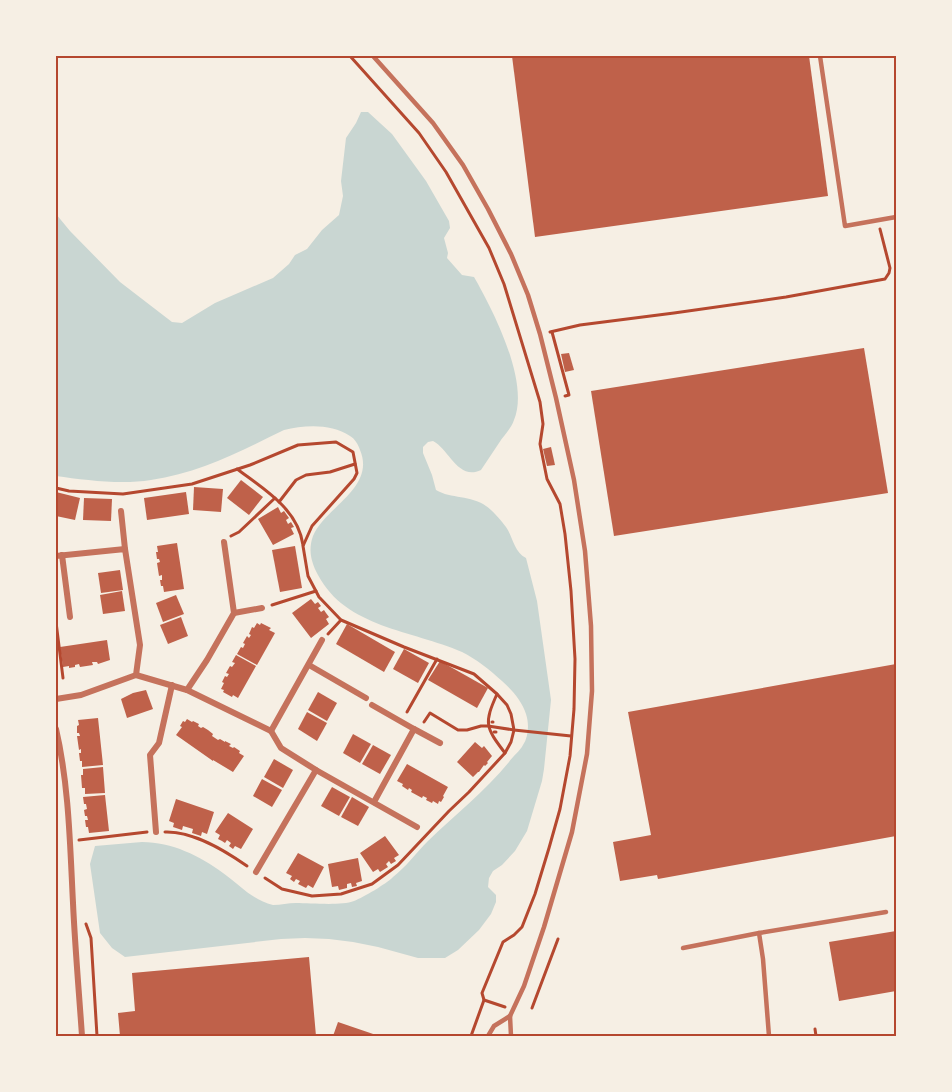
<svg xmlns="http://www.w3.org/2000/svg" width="952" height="1092" font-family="'Work Sans',sans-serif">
<rect width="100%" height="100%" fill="#f6efe4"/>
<path fill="#c9d6d2" d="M361,112H368L392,134L426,181L449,221L450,228L444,238L448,253L447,258L462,275L474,277C493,310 530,382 514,420C511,429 504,435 499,443C493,452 487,461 481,470C458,481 449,449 433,441L428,442L423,447V453L432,475L436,490C451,499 471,495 486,506C493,511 501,520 506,527C513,537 514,552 526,558L537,601L551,700L544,769L542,781L527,831L515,851L502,865L493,871L489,878L488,887L496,895V902L491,914L479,930L458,950L445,958H418L378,947L353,942L329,939L305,938L281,939L125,957L112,948L100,933L90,864L95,846C111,845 126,843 142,842C172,842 200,856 223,873C240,885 252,900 273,905C281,905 288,903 296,903C311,903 341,906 354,901C364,897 386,884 393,877C406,867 416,853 428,841C455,815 485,791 509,762C513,756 520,751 523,745C529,736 529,723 526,714C522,701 512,690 502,681C490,670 476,659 462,652C412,630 346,628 318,575C311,562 308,550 313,536C325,507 376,488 360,450C358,444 355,439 350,436C331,423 304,425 284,430C241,451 199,473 151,480C121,485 85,480 56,476V214L70,231L120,282L172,322L182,323L215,303L273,278L289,264L295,255L307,249L322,230L339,215L343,196L341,181L346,138L356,123Z"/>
<g fill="#bf614a">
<path d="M512,56H809L828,196L535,237Z"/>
<path d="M864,348L888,493L614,536L591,391Z"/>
<path d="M569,353L574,370L565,372L561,354Z"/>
<path d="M551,447L555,465L547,466L543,449Z"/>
<path d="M241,480L263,497L249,515L227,498Z"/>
<path d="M194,487L223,489L221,512L193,510Z"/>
<path d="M56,492L80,498L75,520L56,516Z"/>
<path d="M186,492L189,514L147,520L144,498Z"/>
<path d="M84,498L112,499L111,521L83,520Z"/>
<path d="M278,507L281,513L284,511L289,518L286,520L288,524L291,522L294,527L291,528L294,534L273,545L258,519Z"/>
<path d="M177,543L184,589L164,592L163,586H161L160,580H162V575L159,576L157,563L160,562L159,559H157L156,552H158L157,546Z"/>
<path d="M295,546L302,588L280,592L272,550Z"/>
<path d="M120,570L123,590L101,593L98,573Z"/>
<path d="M122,591L125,611L103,614L100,595Z"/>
<path d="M176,595L184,614L163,622L156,603Z"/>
<path d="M311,599L315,604L318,602L321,606L318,608L321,612L324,610L326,613L329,617L326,619L329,624L311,638L292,613Z"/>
<path d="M181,617L188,636L168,644L160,625Z"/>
<path d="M257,623L260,625L261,623L271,628L269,630L275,633L257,665L237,654L241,647L243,648L245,644L243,643L247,636L249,638L251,635L249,634L252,627L254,628Z"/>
<path d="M347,624L395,652L384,672L336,644Z"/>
<path d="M107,640L110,660L98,664L97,662H92L93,665L80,667L79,664L75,665V667L69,668V666L63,667L60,647Z"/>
<path d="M404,649L429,663L418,683L393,669Z"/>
<path d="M236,655L256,666L238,698L233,695L232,697L223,692L224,690L221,689L224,683L222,682L225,676L227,677L229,674L226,673L230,666L232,667L235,663L232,662Z"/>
<path d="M440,661L488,688L477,708L428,680Z"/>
<path d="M896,664V836L658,879L657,875L620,881L613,842L651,835L628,712Z"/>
<path d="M146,690L153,709L127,718L121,699L133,693Z"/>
<path d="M318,692L337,703L327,721L308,710Z"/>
<path d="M307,712L327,723L317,741L298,729Z"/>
<path d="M98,718L103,765L82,767V761H80L79,753H81V749L79,750L77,736H80L79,733H77V726L79,725L78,720Z"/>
<path d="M187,719L192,722L193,721L199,724L198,726L201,728L203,727L208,730L213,734L212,736L218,740L220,739L225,742V741L231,744L229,746L233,748L234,747L240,751L239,753L244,756L233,772L213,760V761L176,735L182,727L180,726L183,721L185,722Z"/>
<path d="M353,734L371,744L360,763L343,753Z"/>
<path d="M475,742L482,748L484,746L492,756L487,762L488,763L485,766L484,765L479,772H478L473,777L457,762Z"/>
<path d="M373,745L391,755L380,774L362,764Z"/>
<path d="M274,759L293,770L283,788L264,777Z"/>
<path d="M407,764L448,787L443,796L444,797L441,802L439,801L438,804L433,801L432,803L426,800L427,798L423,796L422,798L411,792L412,790L409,788L408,790L402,786L403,784L397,781Z"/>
<path d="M103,767L105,793L85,794V788H82L81,775H83V769Z"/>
<path d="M262,779L282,790L272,807L253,796Z"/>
<path d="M332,787L350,797L339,816L321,806Z"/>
<path d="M105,795L109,831L89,833L88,827H86L85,820H88L87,816H85L84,810L87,809L86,804H84L83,797Z"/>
<path d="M352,797L369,807L358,826L341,817Z"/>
<path d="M176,799L214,812L207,834L202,832L201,836L192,833L193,829L183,826L182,830L173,827L174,823L169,821Z"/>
<path d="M228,813L253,829L241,849L235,846L233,849L229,846L231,843L227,840L225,843L222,841L218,839L220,835L215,832Z"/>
<path d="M385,836L399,855L394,858L396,861L391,864L389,861L386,864L388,867L380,872L378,869L373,872L360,853Z"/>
<path d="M298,853L324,867L313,888L308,885L306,888L298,884L300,881L296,879L294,882L290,879L292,876L286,873Z"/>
<path d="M358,858L362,881L356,883L357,886L352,887L351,883L347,884V888L339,890L338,886L332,887L328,864Z"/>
<path d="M896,931V991L839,1001L829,942Z"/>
<path d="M309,957L316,1036H120L118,1013L135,1011L132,973Z"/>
<path d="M338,1022L379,1036H333Z"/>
</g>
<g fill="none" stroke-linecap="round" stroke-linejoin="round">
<g stroke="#b5482f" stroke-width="3">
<path d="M350,56L419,133L446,172L489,248L504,284L540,402L543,424L540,444L547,479L560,504L565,534L571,591L575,659L574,709L570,756L560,809L549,848L535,894L522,927L514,935L503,942L482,993L484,1000L471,1036"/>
<path d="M550,332L580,325L674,313L786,297L885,279L889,273L890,268L880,229"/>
<path d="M552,332L569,395L565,396"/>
<path d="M237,469C264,489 298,509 303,545"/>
<path d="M56,488L69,491L123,494L192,484L250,465L298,445L336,442L353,452L357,473L354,479L312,526L303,546L308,576L319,597L341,620L404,647L474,674L497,694L507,705L511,714L514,730L511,742L505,753L469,792L449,811L398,865L372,884L341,894L312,896L282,889L265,878"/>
<path d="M279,502L296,480L306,475L330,472L355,464"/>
<path d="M231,536L239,532L275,498"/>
<path d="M272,605L316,591"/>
<path d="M56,622L63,678"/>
<path d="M328,634L341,620"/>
<path d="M497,694C484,723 485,727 505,753"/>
<path d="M407,712L437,659"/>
<path d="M424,722L430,713L458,730H467L481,726H488L514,730L571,736"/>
<path d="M492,722H493"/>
<path d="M494,732H496"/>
<path d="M165,832C193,831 224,850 247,866"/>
<path d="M79,840L147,832"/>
<path d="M86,924L91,938L92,954L97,1036"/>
<path d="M484,1000L505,1007"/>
<path d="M532,1008L558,939"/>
<path d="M815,1029L816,1036"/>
</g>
<g stroke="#c5725c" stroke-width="4.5">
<path d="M373,56L433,123L463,165L488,209L511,254L528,295L540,334L556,398L574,480L585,551L591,626L592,691L587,754L572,832L544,927L524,986L510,1016L511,1036"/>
<path d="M820,56L845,226L896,217"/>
<path d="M683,948L759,933"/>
<path d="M488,1036L494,1026L510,1016"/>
<path d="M769,1036L763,959L759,933L886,912"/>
</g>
<g stroke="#c5725c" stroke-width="6">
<path d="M121,511L125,549"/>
<path d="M62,555L70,617"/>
<path d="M56,556L125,549L140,645L136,675L81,695L56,699"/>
<path d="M234,613L262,608"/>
<path d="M309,665L366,698"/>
<path d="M136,675L187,690L207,660L234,613L224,542"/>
<path d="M187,690L271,731L322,640"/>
<path d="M372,705L414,729L374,802"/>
<path d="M56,729C69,785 70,845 73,903C75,947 79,992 82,1036"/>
<path d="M414,729L440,743"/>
<path d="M271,731L281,748L316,770L417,827"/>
<path d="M156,832L150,755L159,743L172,685"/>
<path d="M256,872L316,770"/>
</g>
</g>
<rect width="952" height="1092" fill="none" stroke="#f6efe4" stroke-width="114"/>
<rect x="57" y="57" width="838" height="978" fill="none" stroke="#b5482f" stroke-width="2"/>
</svg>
